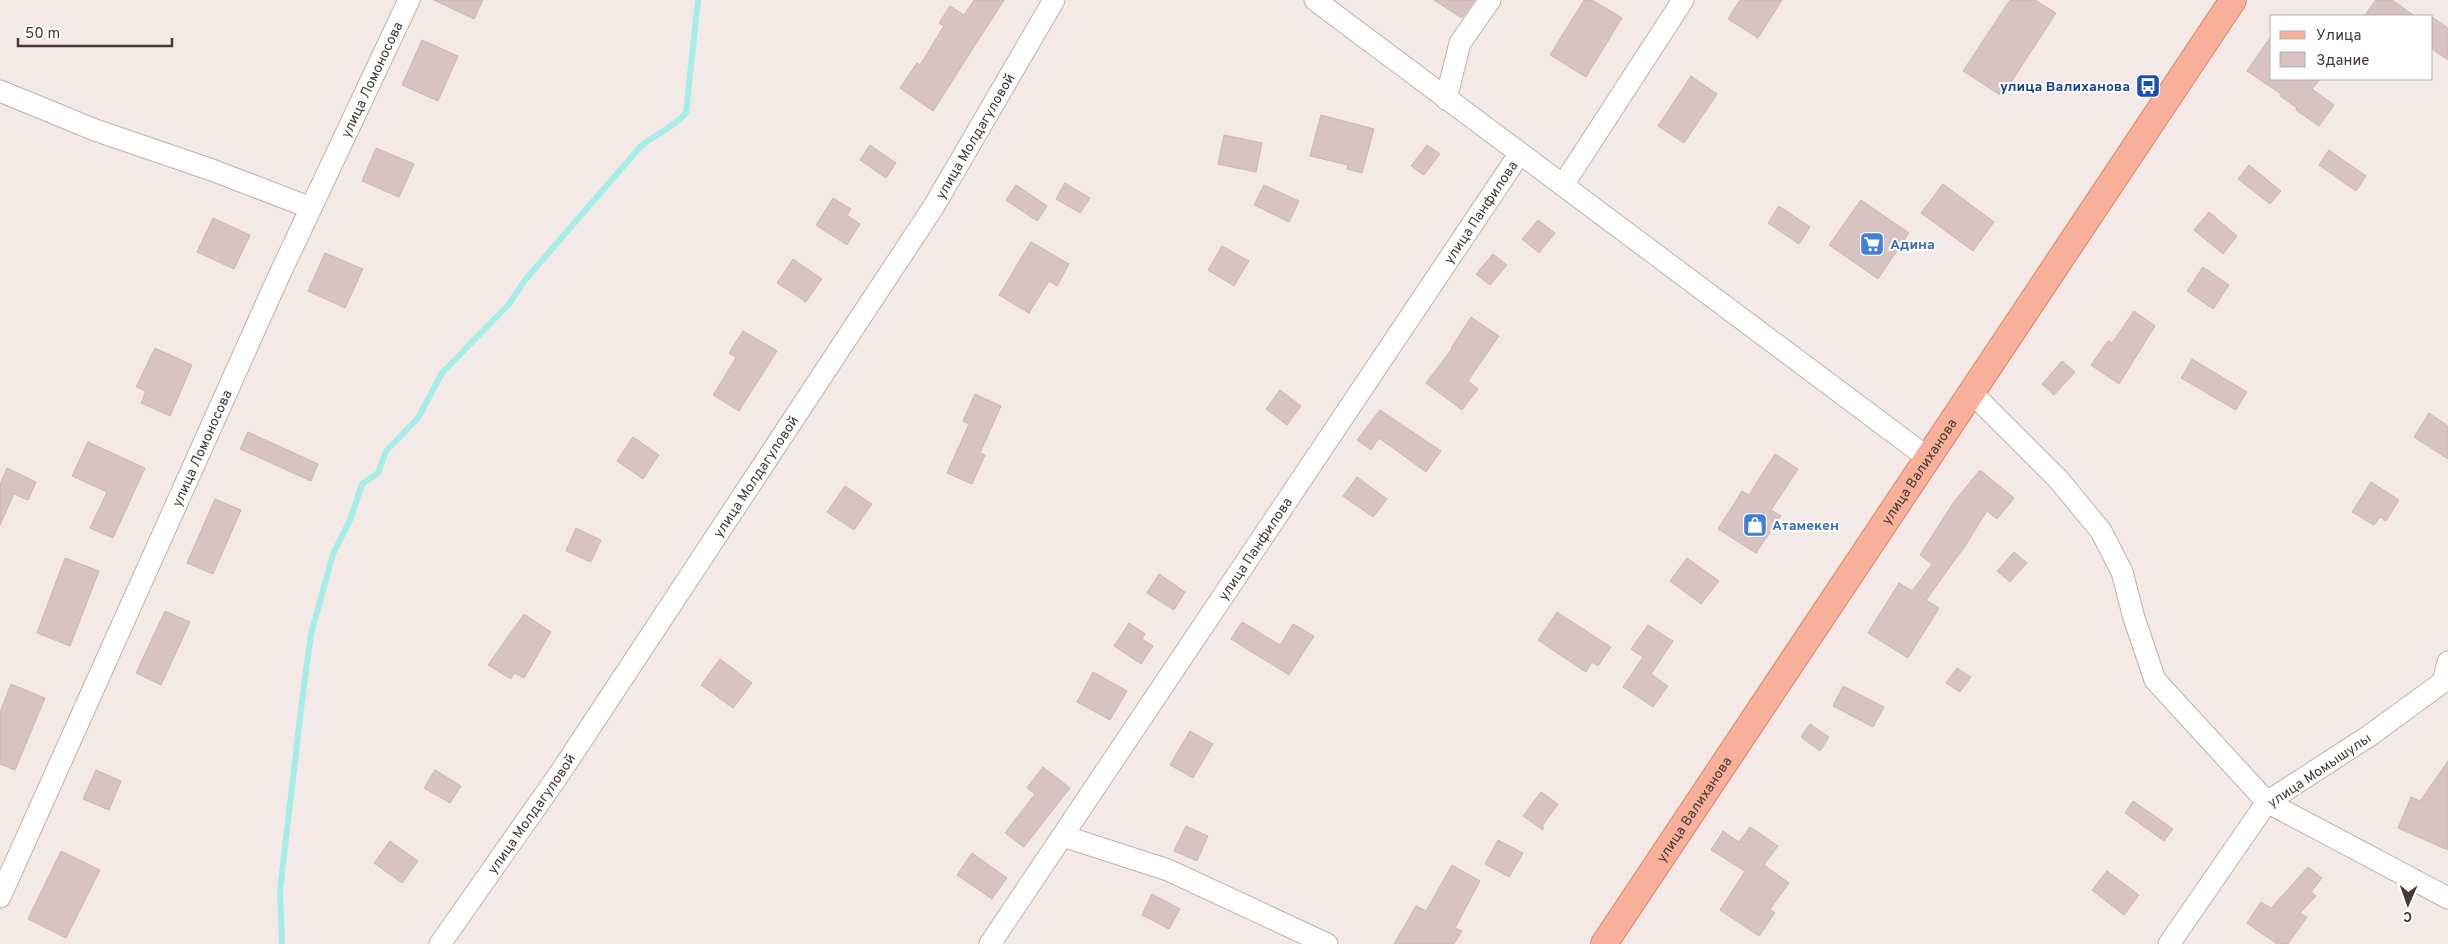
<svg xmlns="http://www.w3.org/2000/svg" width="2448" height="944" font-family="Overpass,sans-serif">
<rect width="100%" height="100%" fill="#f3eae8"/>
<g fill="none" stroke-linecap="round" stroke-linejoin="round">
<path stroke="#a7ede7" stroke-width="6" d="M282,944L280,890L302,701L311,634L333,554L350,520L362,484L378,473L386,451L418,418L442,373L509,304L525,280L641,146C656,134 674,127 686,113L698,0"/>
</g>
<g fill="#d7c3c1" stroke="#ceb5b1">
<path d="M434,0H483L474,19Z"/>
<path d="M974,0H1004L933,111L900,88L917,63L920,65L944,26L939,23L950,6L964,15Z"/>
<path d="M1434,0H1475L1462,18Z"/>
<path d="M1584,0H1592L1622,18L1586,77L1550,55Z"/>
<path d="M1740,0H1782L1758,38L1728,19Z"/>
<path d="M2010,0H2035L2056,13L2002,96L1963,71Z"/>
<path d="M2376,0H2392L2415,16H2364Z"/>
<path d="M2432,17L2448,28V60L2432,49Z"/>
<path d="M2272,35V79H2320L2312,89L2334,105L2319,126L2296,110L2297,108L2280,96L2281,94L2247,71Z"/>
<path d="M422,40L458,56L438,101L402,85Z"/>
<path d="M1691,76L1717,94L1684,143L1658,126Z"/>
<path d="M1321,115L1374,129L1362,173L1347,169L1348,165L1310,156Z"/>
<path d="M1224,135L1262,143L1256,172L1218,164Z"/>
<path d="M870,145L896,163L886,178L860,160Z"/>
<path d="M1427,145L1440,154L1424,175L1411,166Z"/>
<path d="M376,148L414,164L399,197L362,181Z"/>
<path d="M2329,150L2366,176L2356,191L2319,165Z"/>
<path d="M2249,165L2281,191L2270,204L2238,179Z"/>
<path d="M1065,183L1090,198L1080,213L1056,199Z"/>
<path d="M1943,184L1994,222L1973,251L1921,213Z"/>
<path d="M1016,185L1047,206L1037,221L1006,200Z"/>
<path d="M1264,185L1299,201L1289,222L1254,205Z"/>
<path d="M833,198L851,209L847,215L860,224L847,245L816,225Z"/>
<path d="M1861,200L1909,233L1878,279L1829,245Z"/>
<path d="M1779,206L1810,227L1799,244L1768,223Z"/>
<path d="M2209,212L2237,236L2223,254L2194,230Z"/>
<path d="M213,218L250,235L234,269L197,252Z"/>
<path d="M1538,220L1555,233L1539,253L1522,239Z"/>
<path d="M1031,242L1069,264L1057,286L1049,281L1029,313L999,295Z"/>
<path d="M1222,246L1249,261L1234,286L1208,270Z"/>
<path d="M325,253L363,269L345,308L308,291Z"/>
<path d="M1493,254L1507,265L1490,285L1476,274Z"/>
<path d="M793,259L822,279L806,302L777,283Z"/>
<path d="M2203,267L2229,285L2213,309L2187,291Z"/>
<path d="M2134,311L2155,326L2119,384L2091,365L2108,341L2112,343Z"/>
<path d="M1471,317L1499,336L1468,381L1478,389L1462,410L1426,383L1452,349L1451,348Z"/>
<path d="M743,331L777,351L739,411L713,395L736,358L729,353Z"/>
<path d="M155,348L192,365L170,416L141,403L146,391L136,387Z"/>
<path d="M2192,359L2247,392L2236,410L2181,378Z"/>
<path d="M2062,361L2075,372L2054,395L2042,384Z"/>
<path d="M1280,390L1301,406L1287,425L1266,409Z"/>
<path d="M975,394L1001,406L980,453L985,455L972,484L947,473L969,424L963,421Z"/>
<path d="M1380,410L1441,451L1426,472L1379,438L1371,450L1357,440Z"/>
<path d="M2429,413L2448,426V459L2414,437Z"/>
<path d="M248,432L318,464L311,481L240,449Z"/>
<path d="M633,437L659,455L643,479L617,461Z"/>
<path d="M88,442L145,468L113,538L90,528L107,492L72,476Z"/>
<path d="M1775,454L1798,469L1771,510L1781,516L1756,553L1718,529L1742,491L1749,495Z"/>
<path d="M7,468L36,482L28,500L14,494L0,525V484Z"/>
<path d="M1980,470L2014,498L1997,519L1987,511L1965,546L1926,600L1939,608L1908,658L1868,633L1899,583L1912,591L1932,564L1920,555L1953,503Z"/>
<path d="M1357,477L1387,499L1373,517L1343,496Z"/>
<path d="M2371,482L2399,500L2386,521L2380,517L2374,525L2352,512Z"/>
<path d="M845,486L872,504L854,530L827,512Z"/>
<path d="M215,499L241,510L213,574L187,563Z"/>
<path d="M576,528L601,540L591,562L566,551Z"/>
<path d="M2014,552L2027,563L2010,582L1997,571Z"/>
<path d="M65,558L99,571L70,646L37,633Z"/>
<path d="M1687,558L1719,581L1701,604L1670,581Z"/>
<path d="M1159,574L1185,592L1174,610L1147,593Z"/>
<path d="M165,611L190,622L161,685L136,673Z"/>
<path d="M1557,612L1611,647L1598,666L1592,662L1586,672L1538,640Z"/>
<path d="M524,614L551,632L524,678L514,673L511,679L488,665Z"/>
<path d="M1242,622L1280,645L1293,624L1314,636L1289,675L1231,639Z"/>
<path d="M1129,623L1145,634L1142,639L1153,646L1141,664L1114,646Z"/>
<path d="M1648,625L1673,641L1651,674L1668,686L1653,707L1623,687L1643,657L1631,649Z"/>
<path d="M720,659L752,683L733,708L701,685Z"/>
<path d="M1957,668L1971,677L1960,692L1946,683Z"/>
<path d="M1093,672L1127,691L1110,720L1077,702Z"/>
<path d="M11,684L45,698L15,770L0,764V712Z"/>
<path d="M1843,686L1884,707L1873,727L1833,706Z"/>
<path d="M1810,724L1829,737L1820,751L1801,737Z"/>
<path d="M1190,731L1213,744L1193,778L1170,765Z"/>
<path d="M2448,761V850L2398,828L2411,797L2420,801Z"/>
<path d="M1043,767L1070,788L1024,847L1005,833L1035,794L1027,788Z"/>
<path d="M96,770L121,781L109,810L83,799Z"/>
<path d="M435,770L461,786L450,803L424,788Z"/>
<path d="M1541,792L1558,804L1543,825V830L1523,816Z"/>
<path d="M2133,801L2173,829L2164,841L2125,813Z"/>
<path d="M1186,826L1208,836L1197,861L1174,851Z"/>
<path d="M1750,827L1778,846L1764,865L1789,883L1770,909L1775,913L1759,936L1720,910L1745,871L1711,850L1723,831L1739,842Z"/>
<path d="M1498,840L1523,853L1509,877L1485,864Z"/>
<path d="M390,841L418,861L402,883L374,863Z"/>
<path d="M61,851L100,870L66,938L28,919Z"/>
<path d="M972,853L1007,878L992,899L957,875Z"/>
<path d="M1452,865L1480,881L1455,928L1462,931L1454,944H1394L1416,906L1426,911Z"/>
<path d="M2308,867L2322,878L2311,892L2316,896L2300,913L2307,917L2288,944H2277L2247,923L2261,902L2271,908Z"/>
<path d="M2107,871L2139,895L2124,915L2092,890Z"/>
<path d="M1152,894L1180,909L1169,929L1142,915Z"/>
</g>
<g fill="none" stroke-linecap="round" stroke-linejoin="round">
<defs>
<g id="minor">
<path d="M1315,0L1928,458"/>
<path d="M0,91L95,130L212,170L311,208"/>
<path d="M1446,99L1460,43L1490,0"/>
<path d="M1563,185L1683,0"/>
<path d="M1972,393L2058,479L2101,531L2122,572L2134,618L2155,680L2267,802L2448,898"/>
<path d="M1063,836L1168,870L1327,944"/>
<path id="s1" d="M0,897L277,280L409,0"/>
<path id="s2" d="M440,944L560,773L934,206L1054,0"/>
<path id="s3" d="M990,944L1520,153"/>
<path d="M2169,944L2267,802L2369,736L2443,682L2448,662"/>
</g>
<g id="major">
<path id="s4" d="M1604,944L2233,0"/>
</g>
</defs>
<use href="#minor" stroke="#c1b1ae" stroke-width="23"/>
<use href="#major" stroke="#de836b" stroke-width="28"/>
<use href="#minor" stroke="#fff" stroke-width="21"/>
<use href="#major" stroke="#f9b09a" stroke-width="26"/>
</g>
<defs>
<symbol id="bus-square" viewBox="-11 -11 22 22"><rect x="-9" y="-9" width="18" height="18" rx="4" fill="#1a4fb4" stroke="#fff"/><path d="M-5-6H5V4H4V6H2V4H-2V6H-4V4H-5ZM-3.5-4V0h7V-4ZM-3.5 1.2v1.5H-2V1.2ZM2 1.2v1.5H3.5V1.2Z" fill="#fff"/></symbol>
<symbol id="supermarket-square" viewBox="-11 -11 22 22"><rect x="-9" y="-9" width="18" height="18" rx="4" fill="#3f7fe0" stroke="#fff"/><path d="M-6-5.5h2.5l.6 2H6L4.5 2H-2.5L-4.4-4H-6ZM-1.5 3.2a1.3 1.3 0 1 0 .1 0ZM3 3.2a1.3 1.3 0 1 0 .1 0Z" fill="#fff"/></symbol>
<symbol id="shop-square" viewBox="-11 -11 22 22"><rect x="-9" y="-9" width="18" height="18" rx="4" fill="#3f7fe0" stroke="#fff"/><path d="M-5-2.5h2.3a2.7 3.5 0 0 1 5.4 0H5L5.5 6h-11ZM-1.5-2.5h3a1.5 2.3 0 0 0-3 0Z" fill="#fff"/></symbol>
</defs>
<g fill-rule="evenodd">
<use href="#bus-square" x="2134" y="72" width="28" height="28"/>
<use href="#supermarket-square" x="1858" y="230" width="28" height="28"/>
<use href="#shop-square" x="1741" y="511" width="28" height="28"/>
</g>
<g text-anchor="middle" stroke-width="4" stroke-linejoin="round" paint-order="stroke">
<g font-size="14" fill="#463937" stroke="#fff">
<text dy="5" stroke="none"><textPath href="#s1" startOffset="898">улица Ломоносова</textPath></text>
<text dy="5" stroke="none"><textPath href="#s2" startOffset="969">улица Молдагуловой</textPath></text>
<text dy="5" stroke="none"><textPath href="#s3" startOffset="881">улица Панфилова</textPath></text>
<text dy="5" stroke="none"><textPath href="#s1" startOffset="492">улица Ломоносова</textPath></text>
<text dy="5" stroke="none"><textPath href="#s4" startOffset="568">улица Валиханова</textPath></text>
<text dy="5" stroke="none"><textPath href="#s2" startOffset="564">улица Молдагуловой</textPath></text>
<text dy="5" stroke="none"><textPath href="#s3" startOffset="476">улица Панфилова</textPath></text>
<text transform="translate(2319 770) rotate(-34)" y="5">улица Момышулы</text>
<text dy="5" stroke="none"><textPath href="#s4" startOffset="162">улица Валиханова</textPath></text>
<text dy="5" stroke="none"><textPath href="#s2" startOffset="159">улица Молдагуловой</textPath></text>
</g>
<g font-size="14" font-weight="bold" fill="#164399" stroke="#fff" text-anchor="end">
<text x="2130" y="91">улица Валиханова</text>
</g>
<g font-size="14" font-weight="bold" fill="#366cbe" stroke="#fff" text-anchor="start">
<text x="1890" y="249">Адина</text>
<text x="1772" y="530">Атамекен</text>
</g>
</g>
<rect x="2270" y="15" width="162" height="65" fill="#ffffff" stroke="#b5b0af"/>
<rect x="2280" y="31" width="25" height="8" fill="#f9b09a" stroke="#b5b0af"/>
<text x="2316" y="40" font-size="15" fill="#463937">Улица</text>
<rect x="2280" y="52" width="25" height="15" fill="#d7c3c1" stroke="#b5b0af"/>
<text x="2316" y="65" font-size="15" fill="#463937">Здание</text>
<g transform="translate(2408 904) rotate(182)" stroke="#ffffff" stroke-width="4" paint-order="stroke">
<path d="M0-4L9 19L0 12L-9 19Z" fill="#463937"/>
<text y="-8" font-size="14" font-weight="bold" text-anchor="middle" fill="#463937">С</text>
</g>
<path d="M18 38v8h154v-8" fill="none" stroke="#463937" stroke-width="2.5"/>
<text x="25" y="38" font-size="15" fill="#463937" stroke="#ffffff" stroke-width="4" paint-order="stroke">50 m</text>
</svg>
